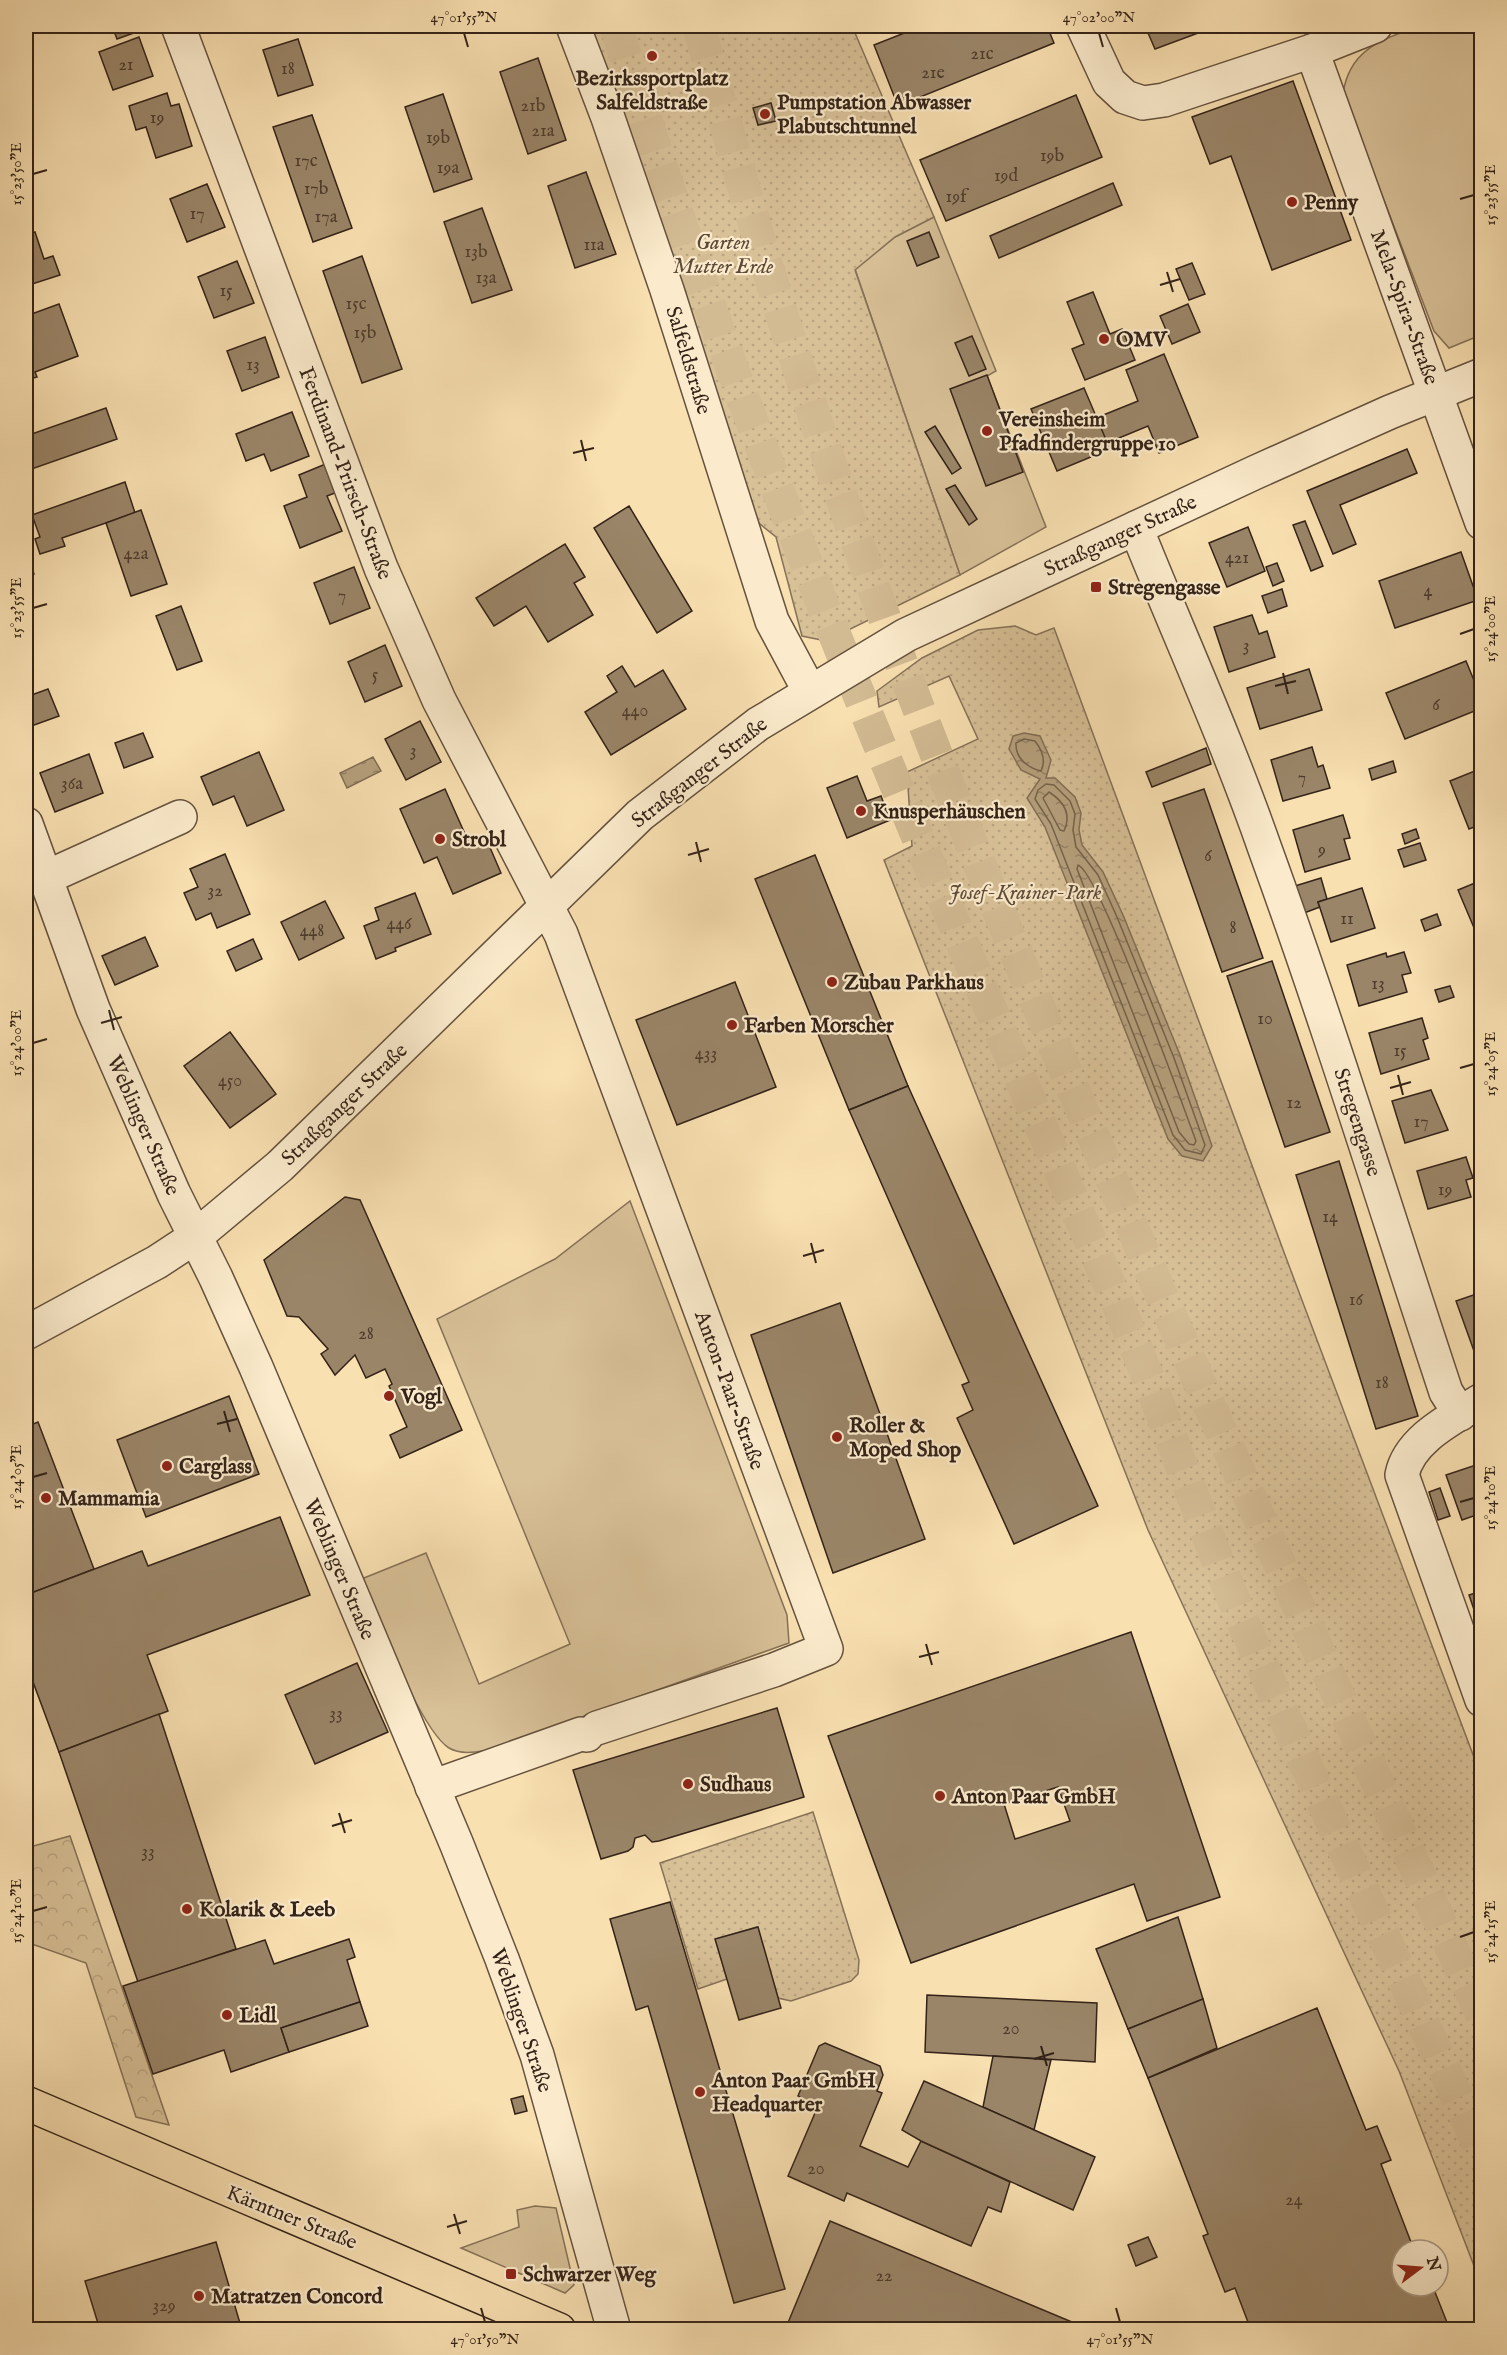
<svg xmlns="http://www.w3.org/2000/svg" width="1507" height="2355" font-family="'IM FELL English',serif">
<defs>
<pattern id="forest-crowns" width="20" height="18" patternUnits="userSpaceOnUse" patternTransform="scale(1.5)"><rect width="20" height="18" fill="#d8c097"/><path d="M2 6a3 3 0 1 1 6 0M12 15a3 3 0 1 1 6 0" fill="none" stroke="#baa581"/></pattern>
<pattern id="park-dots" width="8" height="8" patternUnits="userSpaceOnUse" patternTransform="scale(1.5)"><rect width="8" height="8" fill="#d8c097"/><path d="M2 2h.1M6 6h.1" fill="none" stroke="#baa581" stroke-width="1.8" stroke-linecap="round"/></pattern>
<pattern id="water-ripples" width="26" height="14" patternUnits="userSpaceOnUse" patternTransform="scale(1.5)"><rect width="26" height="14" fill="#b6a07d"/><path d="M2 4q2-2 4 0t4 0M15 11q2-2 4 0t4 0" fill="none" stroke="#958265"/></pattern>
</defs>
<rect width="100%" height="100%" fill="#f9e0b1"/>
<filter id="stains"><feTurbulence type="fractalNoise" baseFrequency=".00333" numOctaves="4"/><feColorMatrix values="0 0 0 0 .2 0 0 0 0 .09 0 0 0 0 .02 0 0 0 .5 -.17"/></filter>
<radialGradient id="worn" r=".72"><stop offset=".6" stop-color="#630" stop-opacity="0"/><stop offset="1" stop-color="#630" stop-opacity=".3"/></radialGradient>
<g fill="#d8c097" stroke="#867258" stroke-width="1.5">
<path d="M1419,26H1481V335L1449,348L1434,331L1343,93C1350,49 1381,40 1419,26Z"/>
<path d="M934,217L996,371L987,376L1046,527L960,575L855,269L895,237Z"/>
<path d="M630,1201L787,1615L789,1643L489,1750C476,1752 461,1755 449,1748C421,1731 376,1615 361,1581L364,1578L426,1553L479,1684L570,1644L437,1319L555,1259Z"/>
<path d="M535,2206L556,2208L574,2285L565,2293L461,2248L519,2227L517,2210Z"/>
</g>
<path fill="url(#forest-crowns)" stroke="#867258" stroke-width="1.5" d="M70,1836L169,2125L136,2117L86,1963L26,1942V1848Z"/>
<g fill="url(#park-dots)" stroke="#867258" stroke-width="1.5">
<path d="M583,26H852L934,217L895,237L855,270L960,575L826,641L802,636L776,537L755,520Z"/>
<path d="M1015,626L1036,635L1054,628L1285,1255L1481,1776V2284L1399,2071L1148,1530L884,860L912,846L907,772L978,739L949,676L879,707L877,691L922,658L978,630Z"/>
<path d="M813,1812L859,1960L858,1974L851,1981L791,2001L778,1998L757,1927L716,1939L727,1979L698,1989L660,1863Z"/>
</g>
<g fill="url(#water-ripples)" stroke="#826e55" stroke-width="1.5">
<path d="M1024,733L1040,736L1051,760L1046,778H1055L1075,797L1081,813L1079,830L1082,845L1103,872L1123,915L1180,1055L1212,1146L1203,1161L1182,1156L1168,1139L1045,827L1027,798L1040,779L1021,770L1009,749L1013,736Z"/>
<path d="M373,757L381,771L347,788L340,773Z"/>
</g>
<g fill="none" stroke-linecap="round" stroke-linejoin="round">
<g stroke="#75624a" stroke-width="1.5">
<path d="M1024,739L1035,741C1042,750 1046,761 1041,771C1028,768 1015,758 1016,743Z"/>
<path d="M1046,784L1054,785L1070,801L1075,814L1073,830L1076,847L1098,875L1117,917L1174,1058L1205,1145L1201,1154L1185,1150L1173,1135L1051,824L1035,799L1038,790Z"/>
<path d="M1049,792C1063,801 1072,814 1064,831L1060,830L1043,798Z"/>
<path d="M1078,865C1099,872 1183,1106 1196,1141L1194,1145L1189,1144L1179,1132L1077,869Z"/>
</g>
</g>
<g fill="#9a8568" stroke="#342318" stroke-width="1.5" fill-rule="evenodd">
<path d="M112,26H140L142,30L117,39Z"/>
<path d="M922,26H1047L1054,43L898,106L874,45Z"/>
<path d="M1145,26H1217L1155,49Z"/>
<path d="M139,37L153,76L113,90L99,52Z"/>
<path d="M298,39L313,85L278,96L263,50Z"/>
<path d="M538,58L566,140L528,154L500,72Z"/>
<path d="M1293,81L1351,240L1272,270L1231,156L1210,164L1192,117Z"/>
<path d="M167,93L171,106L179,104L192,146L156,158L146,127L136,130L129,106Z"/>
<path d="M443,94L472,179L434,192L405,107Z"/>
<path d="M1076,95L1102,157L946,221L920,160Z"/>
<path d="M771,103L776,121L758,125L753,108Z"/>
<path d="M312,115L352,228L313,242L273,127Z"/>
<path d="M586,172L616,254L575,268L548,186Z"/>
<path d="M1113,183L1122,205L999,258L990,236Z"/>
<path d="M207,184L225,227L187,242L170,199Z"/>
<path d="M482,208L512,290L472,303L444,222Z"/>
<path d="M35,232L44,259L53,256L60,275L26,286V235Z"/>
<path d="M929,232L939,257L917,266L907,241Z"/>
<path d="M362,256L402,369L362,383L323,271Z"/>
<path d="M237,261L254,303L214,318L198,277Z"/>
<path d="M1192,263L1205,294L1189,300L1176,269Z"/>
<path d="M1093,292L1110,334L1122,329L1135,360L1085,380L1072,349L1084,344L1067,302Z"/>
<path d="M59,304L78,356L35,372L37,377L26,380V316Z"/>
<path d="M1188,304L1200,332L1172,344L1160,316Z"/>
<path d="M972,336L986,369L969,376L955,343Z"/>
<path d="M265,337L279,377L242,391L227,351Z"/>
<path d="M1164,354L1198,437L1159,453L1148,426L1107,443L1096,418L1138,401L1126,370Z"/>
<path d="M987,375L1023,472L986,486L950,389Z"/>
<path d="M1084,388L1110,449L1057,471L1031,409Z"/>
<path d="M106,408L117,439L26,471V436Z"/>
<path d="M292,412L309,456L271,471L264,454L246,461L236,434Z"/>
<path d="M935,426L961,468L952,474L925,432Z"/>
<path d="M1407,449L1417,473L1340,505L1356,544L1333,554L1307,491Z"/>
<path d="M328,463L340,491L327,496L342,531L300,548L284,506L307,497L299,475Z"/>
<path d="M125,482L135,513L62,538L65,546L40,554L35,539L40,537L32,515Z"/>
<path d="M955,485L977,519L969,525L946,489Z"/>
<path d="M629,506L692,611L657,633L594,528Z"/>
<path d="M141,510L167,584L131,596L106,523Z"/>
<path d="M1305,521L1323,566L1311,571L1293,525Z"/>
<path d="M1248,527L1265,571L1227,587L1209,543Z"/>
<path d="M565,544L585,577L574,583L593,615L548,642L526,606L494,626L476,598Z"/>
<path d="M1461,552L1478,600L1395,628L1379,581Z"/>
<path d="M28,555L34,574L26,577V556Z"/>
<path d="M1277,563L1284,581L1273,586L1266,567Z"/>
<path d="M354,567L370,608L330,624L314,583Z"/>
<path d="M1282,589L1287,606L1268,613L1262,596Z"/>
<path d="M181,606L202,661L177,670L156,616Z"/>
<path d="M1252,615L1259,634L1267,631L1275,657L1229,672L1214,627Z"/>
<path d="M26,626L30,641L26,643Z"/>
<path d="M385,645L402,686L365,702L348,662Z"/>
<path d="M1466,661L1482,700V708L1405,739L1386,693Z"/>
<path d="M622,666L635,687L663,670L686,709L611,755L585,712L617,692L607,676Z"/>
<path d="M1309,669L1322,710L1260,729L1247,688Z"/>
<path d="M48,689L59,716L26,728V697Z"/>
<path d="M420,721L441,762L406,780L385,739Z"/>
<path d="M143,733L153,757L124,768L115,743Z"/>
<path d="M1312,747L1318,767L1323,765L1330,788L1283,801L1271,760Z"/>
<path d="M1206,748L1211,764L1152,787L1146,772Z"/>
<path d="M259,752L284,810L247,826L234,796L213,805L201,777Z"/>
<path d="M89,754L103,793L55,812L40,773Z"/>
<path d="M1393,761L1396,772L1372,780L1369,769Z"/>
<path d="M1482,768V824L1469,829L1450,781Z"/>
<path d="M857,776L867,801L881,796L890,820L847,838L827,788Z"/>
<path d="M445,789L469,843L485,836L501,873L453,894L437,857L424,863L400,809Z"/>
<path d="M1204,789L1263,958L1222,972L1163,803Z"/>
<path d="M1343,815L1350,838L1344,839L1350,859L1305,872L1293,830Z"/>
<path d="M1416,829L1419,838L1405,844L1402,834Z"/>
<path d="M1420,843L1426,860L1404,867L1398,850Z"/>
<path d="M225,854L250,914L217,928L211,913L196,920L184,893L198,887L190,869Z"/>
<path d="M815,855L908,1086L849,1110L755,879Z"/>
<path d="M1321,878L1327,899L1318,902L1320,907L1304,913L1295,886Z"/>
<path d="M1482,880V934L1477,935L1458,890Z"/>
<path d="M1362,888L1375,928L1331,942L1318,902Z"/>
<path d="M415,893L431,934L395,948L396,951L376,959L364,926L379,920L375,908Z"/>
<path d="M325,901L344,938L299,960L281,922Z"/>
<path d="M1437,914L1441,925L1425,931L1421,920Z"/>
<path d="M145,937L158,966L115,985L102,956Z"/>
<path d="M253,939L262,959L236,971L227,951Z"/>
<path d="M1404,952L1411,973L1402,975L1407,992L1359,1006L1347,965L1386,953L1387,957Z"/>
<path d="M1272,961L1330,1132L1285,1147L1227,976Z"/>
<path d="M735,982L776,1087L677,1125L636,1020Z"/>
<path d="M1450,986L1454,997L1439,1002L1435,990Z"/>
<path d="M1422,1018L1428,1038L1423,1040L1429,1059L1381,1074L1369,1033Z"/>
<path d="M230,1032L276,1094L230,1128L184,1066Z"/>
<path d="M908,1086L1098,1506L1014,1544L957,1418L973,1410L962,1385L969,1382L849,1110Z"/>
<path d="M1431,1090L1448,1130L1405,1143L1392,1101Z"/>
<path d="M26,1125L33,1149L26,1151Z"/>
<path d="M1466,1157L1473,1178L1466,1180L1471,1197L1428,1209L1417,1171Z"/>
<path d="M1339,1161L1418,1416L1376,1429L1296,1175Z"/>
<path d="M345,1197L360,1200L462,1430L400,1458L390,1435L407,1427L389,1386L392,1384L385,1369L366,1378L355,1355L335,1375L321,1354L328,1349L299,1317L287,1316L264,1260Z"/>
<path d="M1482,1292V1348L1474,1351L1456,1301Z"/>
<path d="M840,1303L925,1539L833,1573L751,1335Z"/>
<path d="M229,1396L259,1474L146,1517L117,1440Z"/>
<path d="M38,1422L94,1569L26,1595V1427Z"/>
<path d="M1482,1463V1513L1462,1520L1446,1475Z"/>
<path d="M1440,1488L1450,1516L1438,1520L1429,1492Z"/>
<path d="M280,1517L310,1595L147,1655L168,1711L59,1752L26,1663V1595L142,1551L148,1566Z"/>
<path d="M1482,1591V1633L1469,1595Z"/>
<path d="M1131,1632L1220,1897L1147,1921L1134,1884L911,1963L828,1736ZM1058,1787L1070,1821L1015,1839L1004,1804Z"/>
<path d="M357,1663L388,1732L315,1764L285,1695Z"/>
<path d="M777,1708L804,1797L659,1841L652,1842L645,1835L635,1838L633,1847L628,1851L601,1859L573,1770Z"/>
<path d="M159,1714L236,1949L138,1982L59,1752Z"/>
<path d="M670,1902L785,2289L734,2303L648,2006L636,2010L610,1919Z"/>
<path d="M1178,1917L1203,1999L1128,2029L1096,1949Z"/>
<path d="M758,1927L781,2008L739,2020L715,1939Z"/>
<path d="M349,1939L355,1957L347,1960L360,2002L281,2028L289,2052L231,2072L224,2050L153,2074L123,1986L265,1940L274,1964Z"/>
<path d="M927,1995L1097,2003L1095,2062L925,2052Z"/>
<path d="M1203,1999L1217,2048L1148,2078L1128,2029Z"/>
<path d="M360,2002L368,2026L289,2052L281,2028Z"/>
<path d="M1317,2008L1366,2130L1377,2126L1391,2160L1381,2164L1414,2250H1402V2286H1437L1433,2287L1450,2330H1251L1235,2288L1225,2292L1203,2236L1208,2234L1148,2078Z"/>
<path d="M825,2043L880,2066L883,2075L877,2091L882,2093L860,2146L908,2167L921,2141L1010,2182L1001,2212L988,2207L971,2246L847,2193L844,2201L788,2176L818,2106L798,2096L819,2046Z"/>
<path d="M993,2056L1051,2060L1034,2130L983,2107Z"/>
<path d="M924,2081L1095,2157L1073,2210L921,2141L902,2130Z"/>
<path d="M523,2096L527,2111L515,2114L511,2099Z"/>
<path d="M830,2221L1091,2330H785Z"/>
<path d="M1148,2237L1157,2257L1136,2266L1128,2245Z"/>
<path d="M216,2242L242,2330H100L85,2281Z"/>
</g>
<g fill="none" stroke-linecap="round" stroke-linejoin="round">
<g stroke="#d2ba92" stroke-width="33" stroke-dasharray="33 16" stroke-linecap="butt">
<path d="M616,26C750,460 933,876 1113,1293C1159,1398 1195,1509 1240,1615C1318,1795 1401,1973 1482,2152"/>
<path d="M699,26C732,150 768,274 808,397C892,656 996,909 1103,1159C1225,1446 1354,1730 1482,2015"/>
</g>
<defs>
<g id="minor">
<path d="M178,26L381,568L439,700L561,934L826,1649L774,1670L597,1728"/>
<path d="M573,26L607,115L667,290L772,621L810,692"/>
<path d="M1083,26L1109,82L1125,97L1143,103L1164,100L1200,88L1312,51L1375,26"/>
<path d="M1312,51L1482,523"/>
<path d="M1136,528C1179,635 1227,740 1265,849C1330,1028 1386,1211 1446,1392L1460,1414"/>
<path d="M26,824L93,1009L174,1194L216,1278L256,1367L457,1845L502,1959L537,2055L614,2330"/>
<path d="M45,878L180,817"/>
<path d="M26,1333L157,1262L195,1237L280,1166L640,815L758,724L906,635L1256,472L1390,412L1482,375"/>
<path d="M1482,1400C1453,1418 1409,1439 1402,1475L1482,1700"/>
<path d="M432,1787L581,1734L587,1735"/>
</g>
<path id="major" d="M26,2103L559,2330"/>
</defs>
<use href="#minor" stroke="#65523e" stroke-width="36"/>
<use href="#major" stroke="#342318" stroke-width="36"/>
<use href="#minor" stroke="#fbebcc" stroke-width="33"/>
<use href="#major" stroke="#f9e0b1" stroke-width="33"/>
</g>
<path fill="none" stroke="#342318" stroke-width="2" d="M464,33L468,47M1099,33L1103,47M33,174L47,170M1460,199L1474,195M1167,272L1173,292M1160,285L1180,279M581,440L586,461M573,453L594,448M33,608L47,604M1460,634L1474,629M1283,673L1288,694M1275,686L1296,681M696,842L701,862M688,855L709,849M109,1010L114,1030M101,1023L122,1017M33,1043L47,1039M1460,1068L1474,1064M1398,1075L1403,1095M1390,1088L1411,1082M811,1243L816,1263M803,1256L824,1250M224,1411L230,1432M217,1424L237,1419M33,1477L47,1473M1460,1502L1474,1498M926,1644L932,1665M919,1657L939,1652M339,1813L345,1833M332,1826L352,1820M33,1911L47,1907M1460,1937L1474,1932M1041,2046L1047,2066M1034,2059L1054,2053M454,2214L460,2234M447,2227L467,2221M481,2308L485,2322M1116,2308L1120,2322"/>
<g fill="#8f2418" stroke="#fbebcc" stroke-width="2">
<circle cx="652" cy="56" r="6"/>
<circle cx="765" cy="114" r="6"/>
<circle cx="1292" cy="202" r="6"/>
<circle cx="1104" cy="339" r="6"/>
<circle cx="987" cy="431" r="6"/>
<rect x="1090" y="581" width="12" height="12" rx="3"/>
<circle cx="861" cy="811" r="6"/>
<circle cx="440" cy="839" r="6"/>
<circle cx="832" cy="982" r="6"/>
<circle cx="732" cy="1025" r="6"/>
<circle cx="389" cy="1396" r="6"/>
<circle cx="837" cy="1437" r="6"/>
<circle cx="167" cy="1466" r="6"/>
<circle cx="46" cy="1498" r="6"/>
<circle cx="688" cy="1784" r="6"/>
<circle cx="940" cy="1796" r="6"/>
<circle cx="187" cy="1909" r="6"/>
<circle cx="227" cy="2015" r="6"/>
<circle cx="700" cy="2092" r="6"/>
<rect x="505" y="2268" width="12" height="12" rx="3"/>
<circle cx="199" cy="2296" r="6"/>
</g>
<g text-anchor="middle" stroke-width="4.5" stroke-linejoin="round" paint-order="stroke">
<g font-size="18" fill="#4e3c2c">
<text x="982" y="59">21c</text>
<text x="126" y="70">21</text>
<text x="288" y="74">18</text>
<text x="933" y="78">21e</text>
<text x="533" y="111">21b</text>
<text x="157" y="123">19</text>
<text x="543" y="136">21a</text>
<text x="438" y="143">19b</text>
<text x="1052" y="161">19b</text>
<text x="306" y="166">17c</text>
<text x="448" y="173">19a</text>
<text x="1006" y="181">19d</text>
<text x="316" y="194">17b</text>
<text x="956" y="202">19f</text>
<text x="197" y="219">17</text>
<text x="326" y="222">17a</text>
<text x="594" y="250">11a</text>
<text x="476" y="257">13b</text>
<text x="486" y="283">13a</text>
<text x="226" y="296">15</text>
<text x="356" y="309">15c</text>
<text x="365" y="338">15b</text>
<text x="253" y="370">13</text>
<text x="136" y="559">42a</text>
<text x="1237" y="563">421</text>
<text x="1428" y="596">4</text>
<text x="342" y="601">7</text>
<text x="1246" y="651">3</text>
<text x="375" y="680">5</text>
<text x="1436" y="710">6</text>
<text x="635" y="716">440</text>
<text x="413" y="756">3</text>
<text x="1302" y="783">7</text>
<text x="72" y="789">36a</text>
<text x="1322" y="855">9</text>
<text x="1208" y="861">6</text>
<text x="215" y="896">32</text>
<text x="1347" y="924">11</text>
<text x="399" y="929">446</text>
<text x="1233" y="933">8</text>
<text x="312" y="936">448</text>
<text x="1378" y="989">13</text>
<text x="1265" y="1024">10</text>
<text x="1400" y="1056">15</text>
<text x="706" y="1059">433</text>
<text x="230" y="1086">450</text>
<text x="1294" y="1108">12</text>
<text x="1421" y="1127">17</text>
<text x="1445" y="1195">19</text>
<text x="1330" y="1222">14</text>
<text x="1356" y="1305">16</text>
<text x="366" y="1339">28</text>
<text x="1382" y="1388">18</text>
<text x="336" y="1719">33</text>
<text x="148" y="1857">33</text>
<text x="1011" y="2034">20</text>
<text x="816" y="2174">20</text>
<text x="1294" y="2205">24</text>
<text x="884" y="2281">22</text>
<text x="164" y="2311">329</text>
</g>
<g font-size="21" font-weight="bold" fill="#342318" stroke="#fbebcc" text-anchor="start">
<text x="652" y="85" text-anchor="middle">Bezirkssportplatz<tspan x="652" dy="24">Salfeldstraße</tspan></text>
<text x="777" y="109">Pumpstation Abwasser<tspan x="777" dy="24">Plabutschtunnel</tspan></text>
<text x="1304" y="209">Penny</text>
<text x="1116" y="346">OMV</text>
<text x="999" y="426">Vereinsheim<tspan x="999" dy="24">Pfadfindergruppe 10</tspan></text>
<text x="1108" y="594">Stregengasse</text>
<text x="873" y="818">Knusperhäuschen</text>
<text x="452" y="846">Strobl</text>
<text x="844" y="989">Zubau Parkhaus</text>
<text x="744" y="1032">Farben Morscher</text>
<text x="401" y="1403">Vogl</text>
<text x="849" y="1432">Roller &amp;<tspan x="849" dy="24">Moped Shop</tspan></text>
<text x="179" y="1473">Carglass</text>
<text x="58" y="1505">Mammamia</text>
<text x="700" y="1791">Sudhaus</text>
<text x="952" y="1803">Anton Paar GmbH</text>
<text x="199" y="1916">Kolarik &amp; Leeb</text>
<text x="239" y="2022">Lidl</text>
<text x="712" y="2087">Anton Paar GmbH<tspan x="712" dy="24">Headquarter</tspan></text>
<text x="523" y="2281">Schwarzer Weg</text>
<text x="211" y="2303">Matratzen Concord</text>
</g>
<g font-size="21" font-style="italic" fill="#5d4a38" stroke="#fbebcc">
<text x="723" y="249">Garten<tspan x="723" dy="24">Mutter Erde</tspan></text>
<text x="1025" y="899">Josef-Krainer-Park</text>
</g>
<g font-size="21" fill="#342318" stroke="#fbebcc">
<text transform="translate(1405 307) rotate(70)" y="7">Mela-Spira-Straße</text>
<text transform="translate(689 360) rotate(73)" y="7">Salfeldstraße</text>
<text transform="translate(346 473) rotate(69)" y="7">Ferdinand-Prirsch-Straße</text>
<text transform="translate(1120 535) rotate(-25)" y="7">Straßganger Straße</text>
<text transform="translate(699 772) rotate(-38)" y="7">Straßganger Straße</text>
<text transform="translate(344 1104) rotate(-44)" y="7">Straßganger Straße</text>
<text transform="translate(1358 1122) rotate(72)" y="7">Stregengasse</text>
<text transform="translate(144 1125) rotate(66)" y="7">Weblinger Straße</text>
<text transform="translate(730 1390) rotate(70)" y="7">Anton-Paar-Straße</text>
<text transform="translate(340 1569) rotate(67)" y="7">Weblinger Straße</text>
<text transform="translate(522 2020) rotate(71)" y="7">Weblinger Straße</text>
<text transform="translate(292 2217) rotate(22)" y="7">Kärntner Straße</text>
</g>
</g>
<rect width="1507" height="2355" fill="none" stroke="#f9e0b1" stroke-width="66"/>
<g transform="translate(1420 2268) rotate(74)"><circle r="28" fill="#fbebcc" stroke="#ab9b84" stroke-width="1.5"/>
<path d="M0-4.5L10 22L0 15L-10 22Z" fill="#8f2418"/>
<text y="-9" font-size="16" font-weight="bold" text-anchor="middle" fill="#342318">N</text>
</g>
<rect x="33" y="33" width="1441" height="2289" fill="none" stroke="#342318" stroke-width="2"/>
<g font-size="15" text-anchor="middle" fill="#342318">
<text x="464" y="22">47°01'55"N</text>
<text x="1099" y="22">47°02'00"N</text>
<text transform="translate(16 174) rotate(-90)" y="5">15°23'50"E</text>
<text transform="translate(1490 195) rotate(-90)" y="5">15°23'55"E</text>
<text transform="translate(16 608) rotate(-90)" y="5">15°23'55"E</text>
<text transform="translate(1490 629) rotate(-90)" y="5">15°24'00"E</text>
<text transform="translate(16 1043) rotate(-90)" y="5">15°24'00"E</text>
<text transform="translate(1490 1064) rotate(-90)" y="5">15°24'05"E</text>
<text transform="translate(16 1477) rotate(-90)" y="5">15°24'05"E</text>
<text transform="translate(1490 1498) rotate(-90)" y="5">15°24'10"E</text>
<text transform="translate(16 1911) rotate(-90)" y="5">15°24'10"E</text>
<text transform="translate(1490 1932) rotate(-90)" y="5">15°24'15"E</text>
<text x="485" y="2344">47°01'50"N</text>
<text x="1120" y="2344">47°01'55"N</text>
</g>
<rect width="100%" height="100%" filter="url(#stains)"/>
<rect width="100%" height="100%" fill="url(#worn)"/>
</svg>
